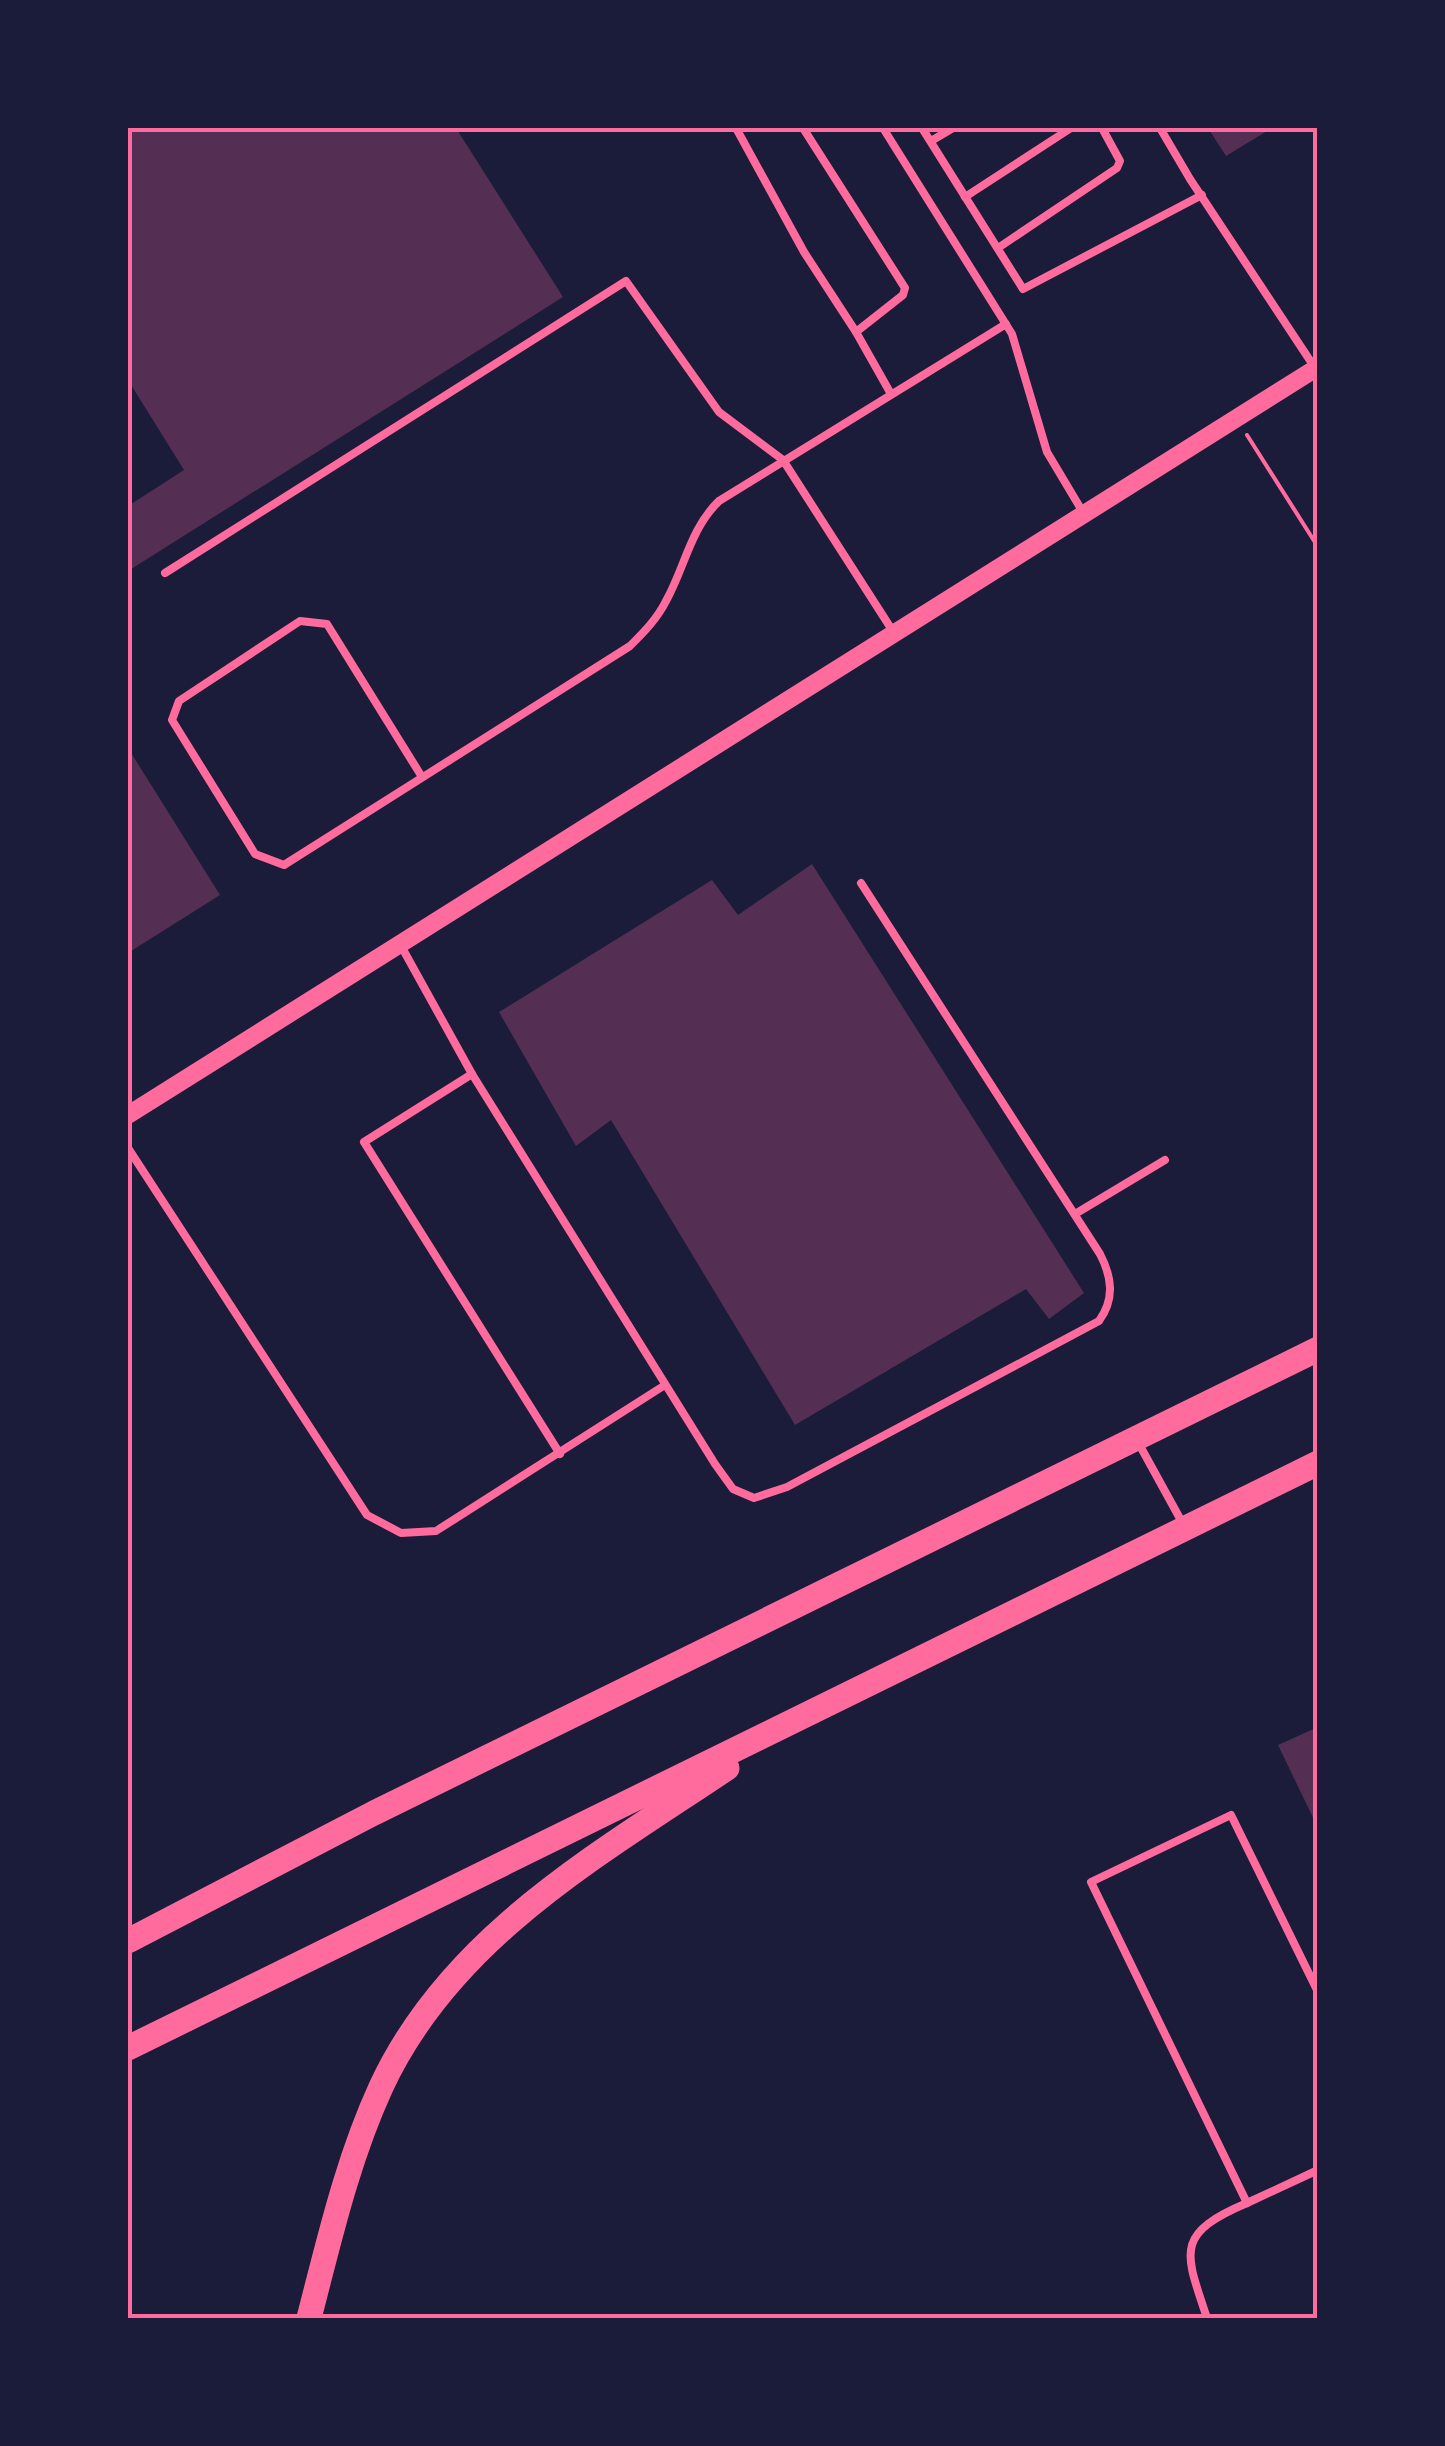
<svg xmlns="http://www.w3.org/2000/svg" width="1445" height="2446" font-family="Roboto,sans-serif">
<rect width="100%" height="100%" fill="#1b1b3a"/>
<g fill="#542f53">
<path d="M128,128H456L563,297L128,571V506L184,470L128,380Z"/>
<path d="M1208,128H1272L1226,156Z"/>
<path d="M128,748L220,895L128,953Z"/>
<path d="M812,864L1084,1293L1049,1319L1026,1289L795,1425L611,1120L576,1146L499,1012L712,880L738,915Z"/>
<path d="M1318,1727V1828L1278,1745Z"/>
</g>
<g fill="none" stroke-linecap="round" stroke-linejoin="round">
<path stroke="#ff6b9d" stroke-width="4" d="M1247,435L1318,547"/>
<g stroke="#ff6b9d" stroke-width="8">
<path d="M736,128L804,252L856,332L891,394"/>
<path d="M803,128L905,288L903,295L856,332"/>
<path d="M883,128L1012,334L1047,452L1084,514"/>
<path d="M922,128L1023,289L1202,195"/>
<path d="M1160,128L1190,179L1315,368"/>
<path d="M931,141L953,128"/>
<path d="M965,197L1071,128"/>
<path d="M998,248L1117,168L1120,161L1102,128"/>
<path d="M165,573L626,281L719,412L783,460L894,633"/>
<path d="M422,777L327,624L300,621L179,701L172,720L255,854L284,865L630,646C644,632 657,619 666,601C685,567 690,529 719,501L1006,324"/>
<path d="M400,944L472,1074L715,1464L733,1489L754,1498L787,1487L1099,1321C1115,1299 1112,1277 1100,1254L861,883"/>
<path d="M472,1074L364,1142L560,1454"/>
<path d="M128,1148L367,1515L401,1533L436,1531L665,1385"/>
<path d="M1075,1214L1165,1160"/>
<path d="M1139,1444L1183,1524"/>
<path d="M1318,1992L1231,1815L1091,1882L1247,2203L1318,2170"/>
<path d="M1207,2318C1185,2252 1174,2234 1247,2203"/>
</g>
<path stroke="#ff6b9d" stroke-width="18" d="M128,1115L1318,367"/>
<g stroke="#ff6b9d" stroke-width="25">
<path d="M128,1941L374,1813L1318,1349"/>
<path d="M128,2048L1318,1463"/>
<path d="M309,2318C329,2241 347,2161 381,2087C450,1938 596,1856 727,1768"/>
</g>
</g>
<rect width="1445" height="2446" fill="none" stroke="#1b1b3a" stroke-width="260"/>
<rect x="130" y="130" width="1185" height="2186" fill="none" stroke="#ff6b9d" stroke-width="4"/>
</svg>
